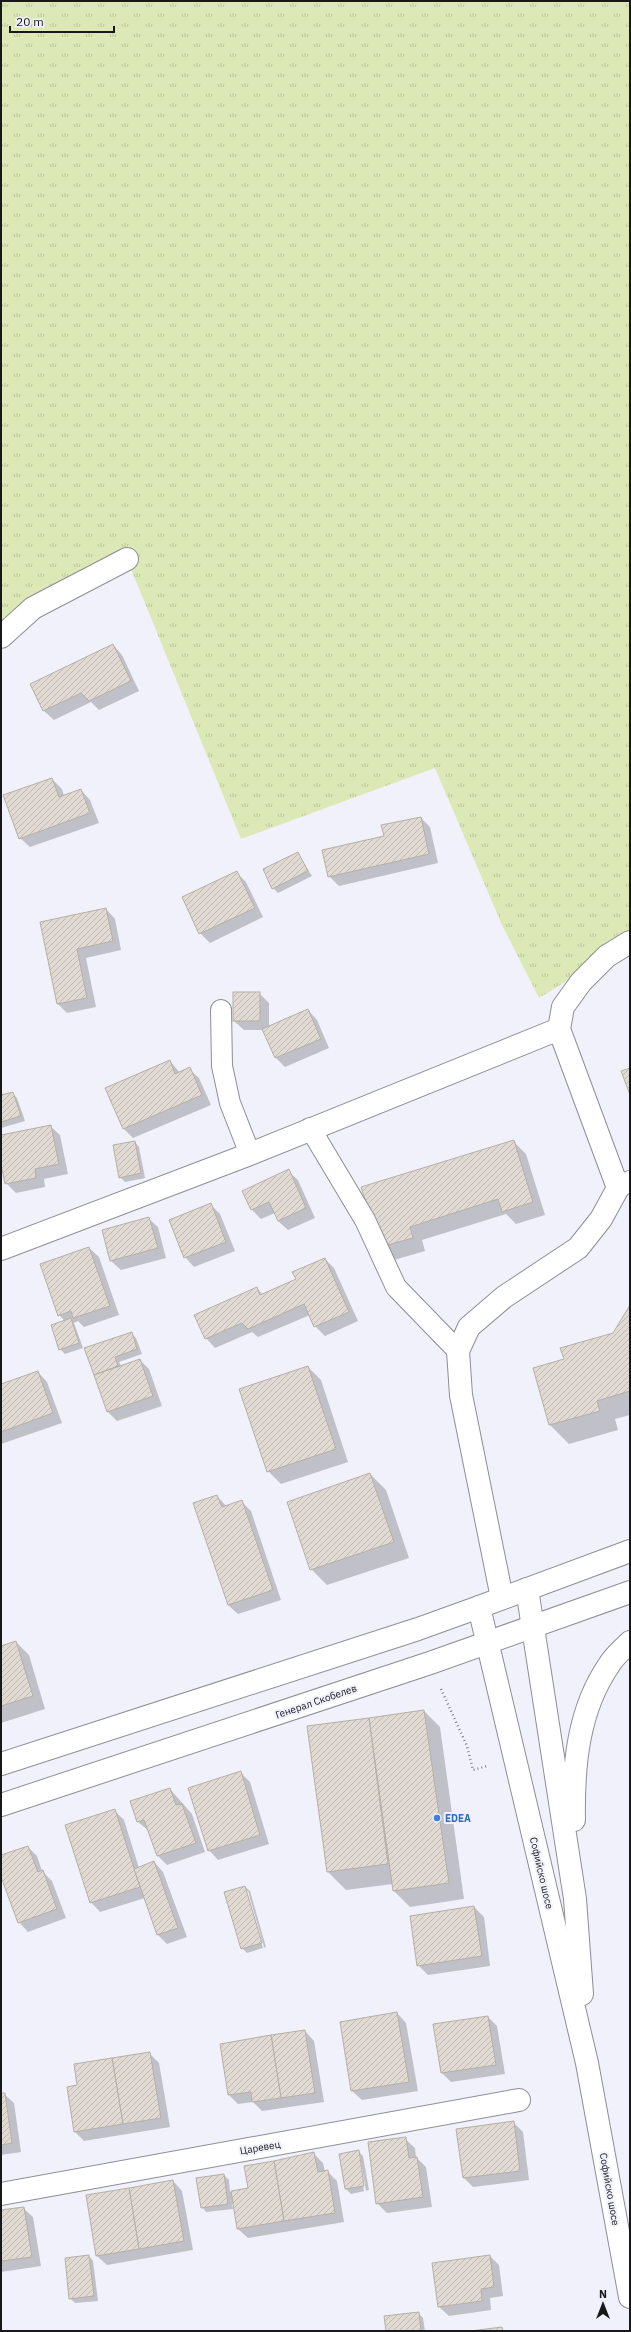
<svg xmlns="http://www.w3.org/2000/svg" width="631" height="2332" font-family="'IBM Plex Sans',sans-serif">
<defs>
<pattern id="grass-tufts" width="24" height="20" patternUnits="userSpaceOnUse"><rect width="24" height="20" fill="#dce8b6"/><path d="M3 7l-1-3M5 7V3M7 7l1-3M15 17l-1-3M17 17v-4M19 17l1-3" fill="none" stroke="#bcc69c"/></pattern>
<pattern id="building-hatch" width="6" height="6" patternUnits="userSpaceOnUse"><rect width="6" height="6" fill="#e1dad2"/><path d="M-1 1l2-2M0 6l6-6M5 7l2-2" fill="none" stroke="#c0bab4"/></pattern>
</defs>
<rect width="100%" height="100%" fill="#f0f1fa"/>
<path fill="url(#grass-tufts)" d="M1,1H630V942L539,998L502,925L435,768L241,839L127,559L1,637Z"/>
<g fill="#0003" fill-rule="evenodd">
<path d="M113,645L122,655L139,691L99,710L91,702L54,720L44,711L32,685Z"/>
<path d="M52,779L62,789L64,796L81,790L90,800L99,823L30,847L20,838Z"/>
<path d="M421,818L430,827L438,863L339,886L329,876Z"/>
<path d="M298,854L312,876L278,893L273,888Z"/>
<path d="M237,873L246,882L263,917L210,943L200,933Z"/>
<path d="M106,909L115,919L121,950L86,958L96,1007L67,1013L58,1004L41,923Z"/>
<path d="M259,993L269,1003V1028L308,1010L317,1020L329,1048L285,1067L276,1058L264,1030H244L234,1021Z"/>
<path d="M170,1061L180,1073L189,1069L199,1078L211,1105L133,1138L124,1129Z"/>
<path d="M12,1093L17,1098L25,1121L1,1128V1097Z"/>
<path d="M50,1126L60,1135L68,1174L44,1179L45,1187L16,1193L6,1183L1,1159V1136Z"/>
<path d="M513,1141L526,1154L545,1215L516,1224L506,1214L422,1240L425,1251L394,1260L381,1247Z"/>
<path d="M135,1142L139,1147L145,1178L125,1182L120,1177Z"/>
<path d="M288,1171L298,1180L315,1218L288,1230L278,1221L275,1213L261,1219L252,1210L243,1191Z"/>
<path d="M211,1205L220,1214L235,1251L194,1267L185,1257Z"/>
<path d="M148,1218L158,1227L166,1258L121,1270L111,1261Z"/>
<path d="M89,1248L99,1257L119,1315L84,1327L78,1321L74,1323L83,1348L65,1354L60,1349L65,1321L59,1315Z"/>
<path d="M325,1259L334,1268L358,1321L325,1336L315,1326L310,1315L258,1337L252,1332L215,1348L206,1338L257,1288L263,1295L297,1280Z"/>
<path d="M630,1307V1415L615,1419L618,1430L569,1444L550,1425L535,1368L565,1360L614,1334Z"/>
<path d="M131,1333L136,1338L142,1354L119,1362L121,1366L140,1360L149,1369L162,1406L117,1421L108,1412L86,1349Z"/>
<path d="M308,1367L321,1380L348,1462L281,1484L268,1471Z"/>
<path d="M38,1372L47,1382L62,1423L1,1444V1385Z"/>
<path d="M370,1474L386,1490L409,1558L327,1585L311,1569Z"/>
<path d="M217,1496L227,1507L242,1502L251,1511L281,1600L238,1614L228,1605Z"/>
<path d="M16,1642L29,1655L45,1709L1,1723V1647Z"/>
<path d="M424,1711L440,1727L464,1899L410,1907L394,1891L393,1884L346,1890L327,1871L308,1727Z"/>
<path d="M241,1773L250,1782L269,1844L218,1860L209,1850Z"/>
<path d="M170,1789L192,1814L205,1852L167,1865L158,1856L149,1831L138,1822Z"/>
<path d="M115,1811L124,1820L139,1868L154,1862L163,1872L187,1937L167,1944L158,1935L145,1898L100,1912L91,1902Z"/>
<path d="M28,1847L37,1856L42,1871L52,1881L66,1918L28,1932L19,1922L1,1874V1856Z"/>
<path d="M245,1887L250,1891L266,1947L247,1953L242,1948ZM246,1891H248L264,1947L263,1948Z"/>
<path d="M474,1907L484,1917L490,1966L428,1975L418,1965Z"/>
<path d="M397,2013L406,2023L418,2091L362,2100L352,2091L341,2022Z"/>
<path d="M488,2017L497,2026L505,2074L451,2082L442,2073L434,2025Z"/>
<path d="M305,2031L314,2041L324,2102L262,2111L253,2102L238,2104L229,2095L221,2044Z"/>
<path d="M149,2053L159,2063L170,2127L84,2141L75,2132L78,2086Z"/>
<path d="M1,2094H4L14,2103L21,2152L1,2155Z"/>
<path d="M513,2122L523,2132L529,2180L473,2187L464,2178L457,2130Z"/>
<path d="M405,2139L415,2148L416,2157L426,2167L432,2207L387,2213L377,2203Z"/>
<path d="M358,2151L363,2156L369,2190L351,2194L346,2189L340,2154ZM358,2155H360L366,2191H364Z"/>
<path d="M314,2154L323,2163L325,2172L327,2171L337,2181L344,2222L248,2238L238,2229L234,2204H232L233,2209L206,2212L202,2207L224,2175L229,2180L230,2192L249,2188Z"/>
<path d="M173,2181L182,2191L193,2250L107,2265L97,2256Z"/>
<path d="M23,2208L33,2217L41,2266L1,2272V2211Z"/>
<path d="M89,2256L93,2261L98,2301L75,2303L70,2298Z"/>
<path d="M490,2256L499,2265L503,2296L490,2298L491,2310L449,2316L439,2307Z"/>
<path d="M418,2313L423,2318L425,2331H387Z"/>
</g>
<g fill="url(#building-hatch)" stroke="#b5afa7">
<path d="M113,644L131,681L89,701L81,693L43,711L30,684Z"/>
<path d="M52,778L59,797L81,789L90,813L19,839L3,795Z"/>
<path d="M421,817L429,854L328,877L322,850L384,836L381,825Z"/>
<path d="M298,852L308,871L272,889L263,869Z"/>
<path d="M237,871L255,908L199,934L182,897Z"/>
<path d="M106,908L113,941L77,949L87,998L57,1004L40,922Z"/>
<rect x="233" y="992" width="27" height="29"/>
<path d="M308,1009L321,1039L275,1058L262,1029Z"/>
<path d="M170,1060L175,1074L190,1067L202,1095L123,1129L105,1088Z"/>
<path d="M630,1068V1095L621,1071Z"/>
<path d="M13,1092L21,1116L1,1122V1095Z"/>
<path d="M51,1125L59,1164L35,1169L36,1178L5,1184L1,1164V1135Z"/>
<path d="M514,1140L533,1202L502,1212L498,1199L410,1227L413,1238L380,1247L361,1187Z"/>
<path d="M135,1141L141,1173L119,1178L113,1145Z"/>
<path d="M289,1169L306,1208L278,1221L269,1202L251,1210L242,1191Z"/>
<path d="M211,1203L226,1242L184,1258L169,1220Z"/>
<path d="M149,1217L158,1248L110,1261L102,1230Z"/>
<path d="M89,1247L110,1306L73,1318L71,1311L58,1316L40,1264Z"/>
<path d="M325,1258L349,1312L314,1327L304,1304L248,1329L242,1323L205,1339L194,1315L257,1287L260,1295L296,1279L292,1272Z"/>
<path d="M630,1305V1391L597,1401L600,1411L549,1425L533,1368L564,1359L560,1348L613,1333Z"/>
<path d="M71,1318L79,1343L59,1350L51,1325Z"/>
<path d="M132,1332L137,1349L115,1357L118,1366L94,1375L84,1348Z"/>
<path d="M140,1359L153,1396L107,1412L94,1375Z"/>
<path d="M308,1366L336,1449L267,1472L239,1389Z"/>
<path d="M38,1371L53,1413L1,1432V1384Z"/>
<path d="M370,1473L394,1542L310,1570L287,1502Z"/>
<path d="M217,1495L222,1507L242,1500L273,1590L228,1605L193,1503Z"/>
<path d="M16,1641L33,1696L1,1706V1646Z"/>
<path d="M424,1710L449,1883L393,1891L369,1718Z"/>
<path d="M369,1718L388,1864L327,1872L307,1726Z"/>
<path d="M241,1771L260,1835L208,1851L188,1788Z"/>
<path d="M170,1788L176,1805L182,1804L196,1843L157,1856L144,1820L137,1822L130,1801Z"/>
<path d="M115,1809L140,1887L90,1903L65,1825Z"/>
<path d="M28,1846L38,1872L43,1870L57,1909L18,1923L1,1877V1855Z"/>
<path d="M154,1861L178,1928L157,1935L134,1869Z"/>
<path d="M245,1886L262,1943L241,1949L224,1892Z"/>
<path d="M474,1906L482,1956L417,1966L410,1916Z"/>
<path d="M397,2012L409,2082L351,2091L340,2022Z"/>
<path d="M488,2016L496,2065L441,2073L433,2024Z"/>
<path d="M305,2030L315,2093L281,2098L271,2035Z"/>
<path d="M271,2035L281,2098L252,2102L251,2092L228,2095L220,2044Z"/>
<path d="M150,2052L161,2118L123,2124L112,2058Z"/>
<path d="M112,2058L123,2124L74,2132L67,2087L77,2085L74,2064Z"/>
<path d="M1,2093H5L12,2143L1,2145Z"/>
<path d="M514,2121L520,2171L463,2178L456,2129Z"/>
<path d="M406,2137L409,2158L417,2157L423,2197L376,2204L368,2142Z"/>
<path d="M359,2150L364,2186L345,2189L339,2154Z"/>
<path d="M314,2152L318,2172L328,2170L335,2213L284,2221L274,2161Z"/>
<path d="M274,2161L284,2221L237,2229L231,2191L248,2188L244,2166Z"/>
<path d="M224,2174L228,2204L201,2208L196,2178Z"/>
<path d="M173,2180L184,2241L139,2249L129,2188Z"/>
<path d="M129,2188L139,2249L96,2256L86,2195Z"/>
<path d="M24,2207L32,2257L1,2261V2210Z"/>
<path d="M89,2255L94,2296L69,2299L65,2258Z"/>
<path d="M490,2255L494,2287L481,2289L482,2301L438,2307L432,2263Z"/>
<path d="M419,2312L421,2331H386L384,2316Z"/>
<path d="M502,2327L503,2331H470Z"/>
</g>
<g fill="none" stroke-linecap="round" stroke-linejoin="round">
<defs>
<g id="service">
<path d="M221,1010L222,1066L230,1103L250,1154"/>
<path d="M310,1128L365,1220L396,1287L458,1351"/>
<path d="M618,1188L630,1181"/>
</g>
<g id="minor">
<path d="M1,637L33,608L127,559"/>
<path d="M1,1249L250,1154L559,1029"/>
<path d="M502,1598L461,1395L458,1351L469,1327L504,1297L578,1248L601,1219L618,1188L559,1029L563,1007L581,982L607,956L630,942"/>
<path d="M1,2194L519,2100"/>
</g>
<g id="tertiary">
<path d="M1,1764L418,1629L479,1607"/>
<path d="M1,1805L430,1663L630,1592"/>
</g>
<g id="secondary">
<path d="M630,1551L479,1607L587,2063L630,2297"/>
<path d="M527,1589L575,1899L582,1994"/>
<path d="M574,1820C573,1766 578,1710 609,1665C614,1656 623,1649 630,1642"/>
</g>
</defs>
<use href="#service" stroke="#8d8e96" stroke-width="22"/>
<use href="#minor" stroke="#8d8e96" stroke-width="24"/>
<use href="#tertiary" stroke="#8d8e96" stroke-width="24"/>
<use href="#secondary" stroke="#8d8e96" stroke-width="24"/>
<path stroke="#838389" stroke-width="2.5" stroke-dasharray="1 3" stroke-linecap="butt" d="M441,1689L467,1746L473,1770L487,1766"/>
<use href="#service" stroke="#fff" stroke-width="20"/>
<use href="#minor" stroke="#fff" stroke-width="22"/>
<use href="#tertiary" stroke="#fff" stroke-width="22"/>
<use href="#secondary" stroke="#fff" stroke-width="22"/>
</g>
<circle fill="#3f7fe0" stroke="#f0f1fa" stroke-width="1.5" cx="437" cy="1818" r="4"/>
<g text-anchor="middle" stroke-width="4" stroke-linejoin="round" paint-order="stroke">
<g font-size="10" fill="#18181b" stroke="#f0f1fa">
<text transform="translate(316 1701) rotate(-19)" y="4">Генерал Скобелев</text>
<text transform="translate(542 1873) rotate(77)" y="4">Софийско шосе</text>
<text transform="translate(260 2147) rotate(-10)" y="4">Царевец</text>
<text transform="translate(610 2189) rotate(80)" y="4">Софийско шосе</text>
</g>
<g font-size="10" font-weight="bold" fill="#366cbe" stroke="#f0f1fa" text-anchor="start">
<text x="445" y="1822">EDEA</text>
</g>
</g>
<rect width="631" height="2332" fill="none" stroke="#18181b" stroke-width="4"/>
<g transform="translate(603 2304)" stroke="#f0f1fa" stroke-width="3" paint-order="stroke">
<path d="M0-3L7 15L0 10L-7 15Z" fill="#18181b"/>
<text y="-6" font-size="11" font-weight="bold" text-anchor="middle" fill="#18181b">N</text>
</g>
<path d="M10 26v6h104v-6" fill="none" stroke="#18181b" stroke-width="2"/>
<text x="16" y="26" font-size="12" fill="#18181b" stroke="#f0f1fa" stroke-width="3" paint-order="stroke">20 m</text>
</svg>
